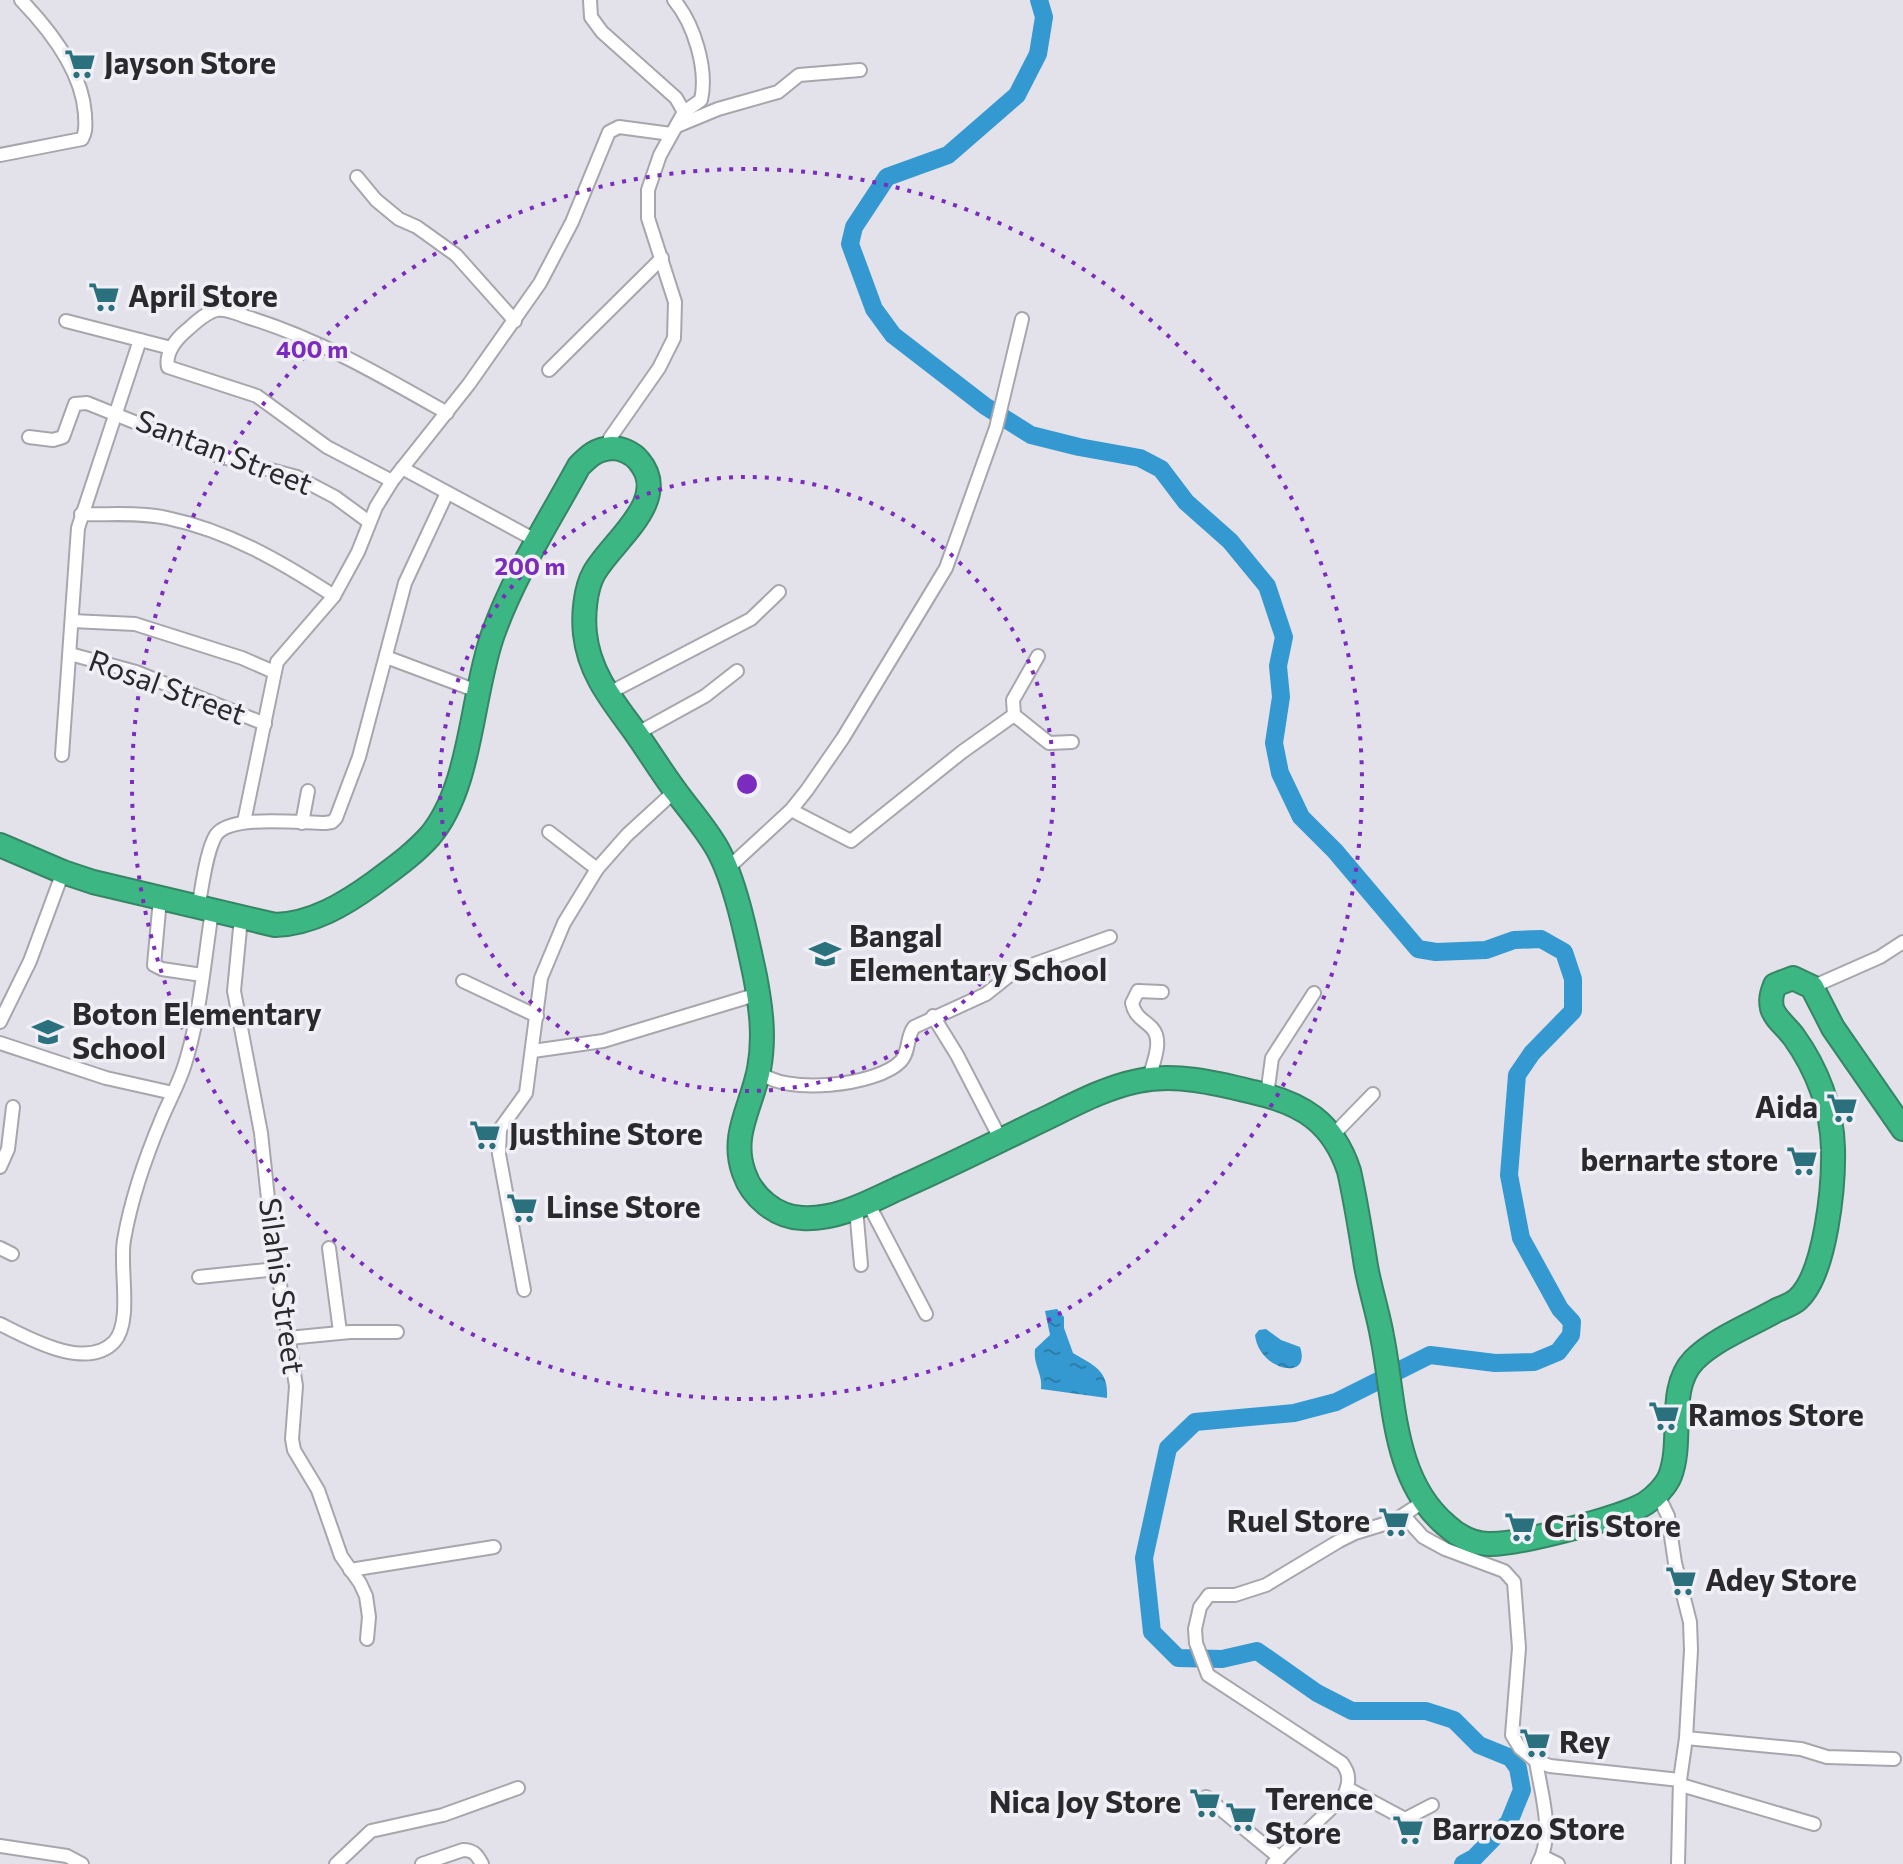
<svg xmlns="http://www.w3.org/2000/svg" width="1903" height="1864" font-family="Commissioner,sans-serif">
<defs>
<pattern id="water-ripples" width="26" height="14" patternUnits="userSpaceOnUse" patternTransform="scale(2)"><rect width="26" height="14" fill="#3499d0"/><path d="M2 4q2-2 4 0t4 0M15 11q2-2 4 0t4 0" fill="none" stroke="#2c7da9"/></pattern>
</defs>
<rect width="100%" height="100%" fill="#e3e1e9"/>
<g fill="url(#water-ripples)">
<path d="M1057,1309L1064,1317V1328L1073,1353C1093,1365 1109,1370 1107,1398L1041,1389C1043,1374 1033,1365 1035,1349L1050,1335L1045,1311Z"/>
<path d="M1266,1329L1281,1340L1300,1347C1312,1382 1259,1371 1255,1335L1259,1330Z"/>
</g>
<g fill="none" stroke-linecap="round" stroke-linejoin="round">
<path stroke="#3499d0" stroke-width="18" d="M1039,0L1044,17L1038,54L1017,95L948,155L887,177L854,227L850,244L874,309L893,335L985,406L1031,435L1079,447L1140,458L1161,469L1186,502L1230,541L1267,586L1284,637L1278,666L1281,697L1274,743L1280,773L1301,817L1335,851L1418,949L1436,952L1486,950L1514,940L1541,939L1564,952L1573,979V1011L1532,1053L1517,1075L1509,1175L1521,1238L1560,1309L1572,1322L1571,1335L1558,1352L1534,1362L1495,1363L1430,1355L1336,1402L1294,1413L1195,1422L1168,1448L1144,1558L1152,1632L1178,1658L1222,1659L1257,1651L1317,1693L1352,1711H1426L1454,1720L1479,1745L1511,1758L1518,1768L1522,1790L1509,1822L1474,1858L1463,1864"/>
<defs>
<g id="street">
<path d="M590,0L591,17L602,32L676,98L684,112L660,155L648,190V218L675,302L674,338L659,368L610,438L608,449"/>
<path d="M674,0C694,24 708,69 701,100L684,112"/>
<path d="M677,126L718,109L778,92L799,75L860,70"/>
<path d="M0,155L82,139C87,131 85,123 85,114C82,71 50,30 21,0"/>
<path d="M357,177L376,200L399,219L417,227L456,255L515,321"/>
<path d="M66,321L171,348"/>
<path d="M549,370L662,258"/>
<path d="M29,437L53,440L63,437L75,404L87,403L219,456L297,477L335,497L369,522"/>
<path d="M402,468L537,541"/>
<path d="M392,481L327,447L257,396L168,367C165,353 176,339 187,330C195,323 206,312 217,310C226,308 238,314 247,317C319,339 382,376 447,413"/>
<path d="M81,514C109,515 140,512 167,518C229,531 282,562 334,596"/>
<path d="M72,621L135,624L242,658L274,672"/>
<path d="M70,654L136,672L265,724"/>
<path d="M386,657L477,691"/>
<path d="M607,694L751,619L779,592"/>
<path d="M1014,715L1049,743L1072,742"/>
<path d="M636,734L705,696L737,671"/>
<path d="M62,755L78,528L140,340"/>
<path d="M791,810L851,841L962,752L1014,715L1013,700L1038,656"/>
<path d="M244,822L277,662L334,596L358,552L376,507L392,481L469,384L540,283L572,222L609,132L619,127L671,134"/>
<path d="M302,823L308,791"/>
<path d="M549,832L597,869"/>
<path d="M726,870L791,810L807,790L843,738L946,568L996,428L1022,319"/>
<path d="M160,899L154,965L162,969L202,975"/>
<path d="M198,908C202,889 206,851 216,835C230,814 300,823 325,823L332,822L336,818L359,757L405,583L447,493"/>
<path d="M241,918L234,991L261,1133L271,1227L296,1386L292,1439L294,1450L318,1490L341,1556L360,1583L366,1596L369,1617L367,1639"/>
<path d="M463,981L537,1016"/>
<path d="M1812,987L1880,957L1903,942"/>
<path d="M933,1016L957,1055L1001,1140"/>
<path d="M0,1022L30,961L63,872"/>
<path d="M0,1043L106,1078L173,1093"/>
<path d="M533,1051L603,1041L758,994"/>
<path d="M759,1071C782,1096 878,1086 901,1061C910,1051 906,1037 914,1027L986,994L1015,971L1110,937"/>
<path d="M1149,1079C1152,1065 1164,1041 1152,1028C1143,1019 1135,1017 1132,1003L1138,991L1162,992"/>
<path d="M1267,1095L1272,1058L1314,993"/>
<path d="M1333,1135L1373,1094"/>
<path d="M0,1167L8,1149L13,1107"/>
<path d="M868,1203L926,1314"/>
<path d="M856,1208L861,1265"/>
<path d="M0,1248L12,1254"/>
<path d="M329,1248L340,1332"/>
<path d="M199,1277L277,1269"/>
<path d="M524,1290L499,1154L500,1129L526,1093L541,978L564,923L597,869L627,835L675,791"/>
<path d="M0,1324C28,1338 86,1371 114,1342C133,1322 119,1267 124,1240C131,1199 146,1156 162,1118C169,1101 178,1085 184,1067C200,1018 204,962 212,911"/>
<path d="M288,1338L350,1332H397"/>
<path d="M1657,1493L1668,1516L1675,1563L1690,1622L1691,1650L1686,1738L1680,1780L1678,1864"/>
<path d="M1405,1517L1423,1537L1445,1549L1504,1571L1514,1582L1519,1648L1512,1735L1520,1748L1536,1761L1550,1766L1680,1780"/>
<path d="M350,1570L494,1547"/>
<path d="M1686,1738L1801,1749L1827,1757L1894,1759"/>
<path d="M1536,1761C1541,1794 1555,1834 1538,1864"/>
<path d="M1681,1785L1814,1824"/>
<path d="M1347,1788L1405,1819L1432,1805"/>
<path d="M1206,1797L1280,1858"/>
<path d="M0,1846L67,1856L82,1864"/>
<path d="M1542,1856L1558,1864"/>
<path d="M336,1864L371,1831L443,1815L518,1788"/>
<path d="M422,1864L463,1850C474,1850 477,1855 482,1864"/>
<path d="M1273,1864L1344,1796C1349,1783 1351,1775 1342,1763L1208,1675L1196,1643L1195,1629L1200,1607L1209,1595H1235L1266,1585L1339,1541L1355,1533L1394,1521L1423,1502"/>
</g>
<path id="highway" d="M0,845L63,872L93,882L275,925C312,924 345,904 374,883C394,868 414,854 430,836C472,786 471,696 493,634C514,575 549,521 579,466C589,456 596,449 612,448C621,448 633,453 639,461C672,500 612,541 594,573C585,589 583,616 585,634C589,672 611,699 633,729C648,750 662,773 677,793C691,812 707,830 718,850C736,883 747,939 755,976C761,1008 765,1037 759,1069C752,1106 730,1135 744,1173C752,1197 776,1217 802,1218C836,1220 867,1203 897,1189C945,1168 991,1145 1038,1122C1070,1107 1103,1088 1138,1081C1176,1073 1216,1083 1253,1092C1302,1103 1333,1122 1349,1171C1356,1202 1361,1234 1366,1266C1370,1289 1378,1313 1382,1336C1395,1401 1392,1479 1446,1525C1458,1536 1473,1544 1489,1544C1516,1545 1625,1517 1646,1503C1655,1497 1666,1486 1670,1476C1684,1440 1666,1389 1694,1360C1716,1338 1751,1325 1777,1310C1784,1307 1793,1304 1798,1299C1826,1273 1834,1185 1833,1148C1832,1108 1817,1069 1794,1037C1787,1027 1775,1019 1772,1008C1770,999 1772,993 1775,985L1793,978L1812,987L1833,1028L1903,1129"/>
</defs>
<use href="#street" stroke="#a8a6ad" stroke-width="16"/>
<use href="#highway" stroke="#368565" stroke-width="26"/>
<use href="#street" stroke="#fff" stroke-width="12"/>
<use href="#highway" stroke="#3cb683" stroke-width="22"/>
</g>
<g fill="none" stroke="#7b2cbf" stroke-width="4" stroke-dasharray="4 8">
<circle cx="747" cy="784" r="307"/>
<circle cx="747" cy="784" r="615"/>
</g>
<defs>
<symbol id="supermarket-bare" viewBox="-9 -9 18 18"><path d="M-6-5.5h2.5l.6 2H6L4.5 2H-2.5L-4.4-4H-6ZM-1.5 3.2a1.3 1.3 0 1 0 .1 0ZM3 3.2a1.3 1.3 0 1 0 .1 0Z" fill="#2a717d" stroke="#f0eff6" stroke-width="2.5" paint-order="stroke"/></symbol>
<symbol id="school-bare" viewBox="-9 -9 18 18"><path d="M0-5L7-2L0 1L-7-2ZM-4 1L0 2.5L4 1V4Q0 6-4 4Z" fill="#2a717d" stroke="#f0eff6" stroke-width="2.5" paint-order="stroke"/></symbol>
</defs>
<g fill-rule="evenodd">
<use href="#supermarket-bare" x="58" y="42" width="44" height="44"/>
<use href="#supermarket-bare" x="82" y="275" width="44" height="44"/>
<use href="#school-bare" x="803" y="932" width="44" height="44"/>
<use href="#school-bare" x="26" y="1010" width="44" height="44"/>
<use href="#supermarket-bare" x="1820" y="1086" width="44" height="44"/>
<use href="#supermarket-bare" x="463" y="1113" width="44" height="44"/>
<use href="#supermarket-bare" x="1780" y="1139" width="44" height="44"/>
<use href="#supermarket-bare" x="500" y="1186" width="44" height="44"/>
<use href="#supermarket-bare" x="1642" y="1394" width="44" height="44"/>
<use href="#supermarket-bare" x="1372" y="1500" width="44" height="44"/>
<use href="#supermarket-bare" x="1498" y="1505" width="44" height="44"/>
<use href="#supermarket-bare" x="1659" y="1559" width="44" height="44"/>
<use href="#supermarket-bare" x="1513" y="1721" width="44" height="44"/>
<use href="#supermarket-bare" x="1183" y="1781" width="44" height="44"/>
<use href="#supermarket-bare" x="1219" y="1795" width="44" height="44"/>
<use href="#supermarket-bare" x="1386" y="1808" width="44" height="44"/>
</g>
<g text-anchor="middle" stroke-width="7" stroke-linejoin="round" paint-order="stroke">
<g font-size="30" font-weight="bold" fill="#2a292c" stroke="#f0eff6" text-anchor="start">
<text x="104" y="74">Jayson Store</text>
<text x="128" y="307">April Store</text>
<text x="849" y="947">Bangal<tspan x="849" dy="34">Elementary School</tspan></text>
<text x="72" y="1025">Boton Elementary<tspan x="72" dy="34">School</tspan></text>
<text x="1818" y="1118" text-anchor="end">Aida</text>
<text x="509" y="1145">Justhine Store</text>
<text x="1778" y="1171" text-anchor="end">bernarte store</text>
<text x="546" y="1218">Linse Store</text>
<text x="1688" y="1426">Ramos Store</text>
<text x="1370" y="1532" text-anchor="end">Ruel Store</text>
<text x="1544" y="1537">Cris Store</text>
<text x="1705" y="1591">Adey Store</text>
<text x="1559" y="1753">Rey</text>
<text x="1265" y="1810">Terence<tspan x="1265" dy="34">Store</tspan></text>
<text x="1181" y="1813" text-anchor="end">Nica Joy Store</text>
<text x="1432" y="1840">Barrozo Store</text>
</g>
<g font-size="30" fill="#2a292c" stroke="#f0eff6">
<text transform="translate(224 453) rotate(21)" y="10">Santan Street</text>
<text transform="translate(167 688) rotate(20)" y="10">Rosal Street</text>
<text transform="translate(281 1286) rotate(82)" y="10">Silahis Street</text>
</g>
</g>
<circle cx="747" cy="784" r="12" fill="#7b2cbf" stroke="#f0eff6" stroke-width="4"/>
<g font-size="24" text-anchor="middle" font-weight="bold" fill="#7b2cbf" stroke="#f0eff6" stroke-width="7" stroke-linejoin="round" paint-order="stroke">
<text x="312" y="358">400 m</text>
<text x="530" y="575">200 m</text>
</g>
</svg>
